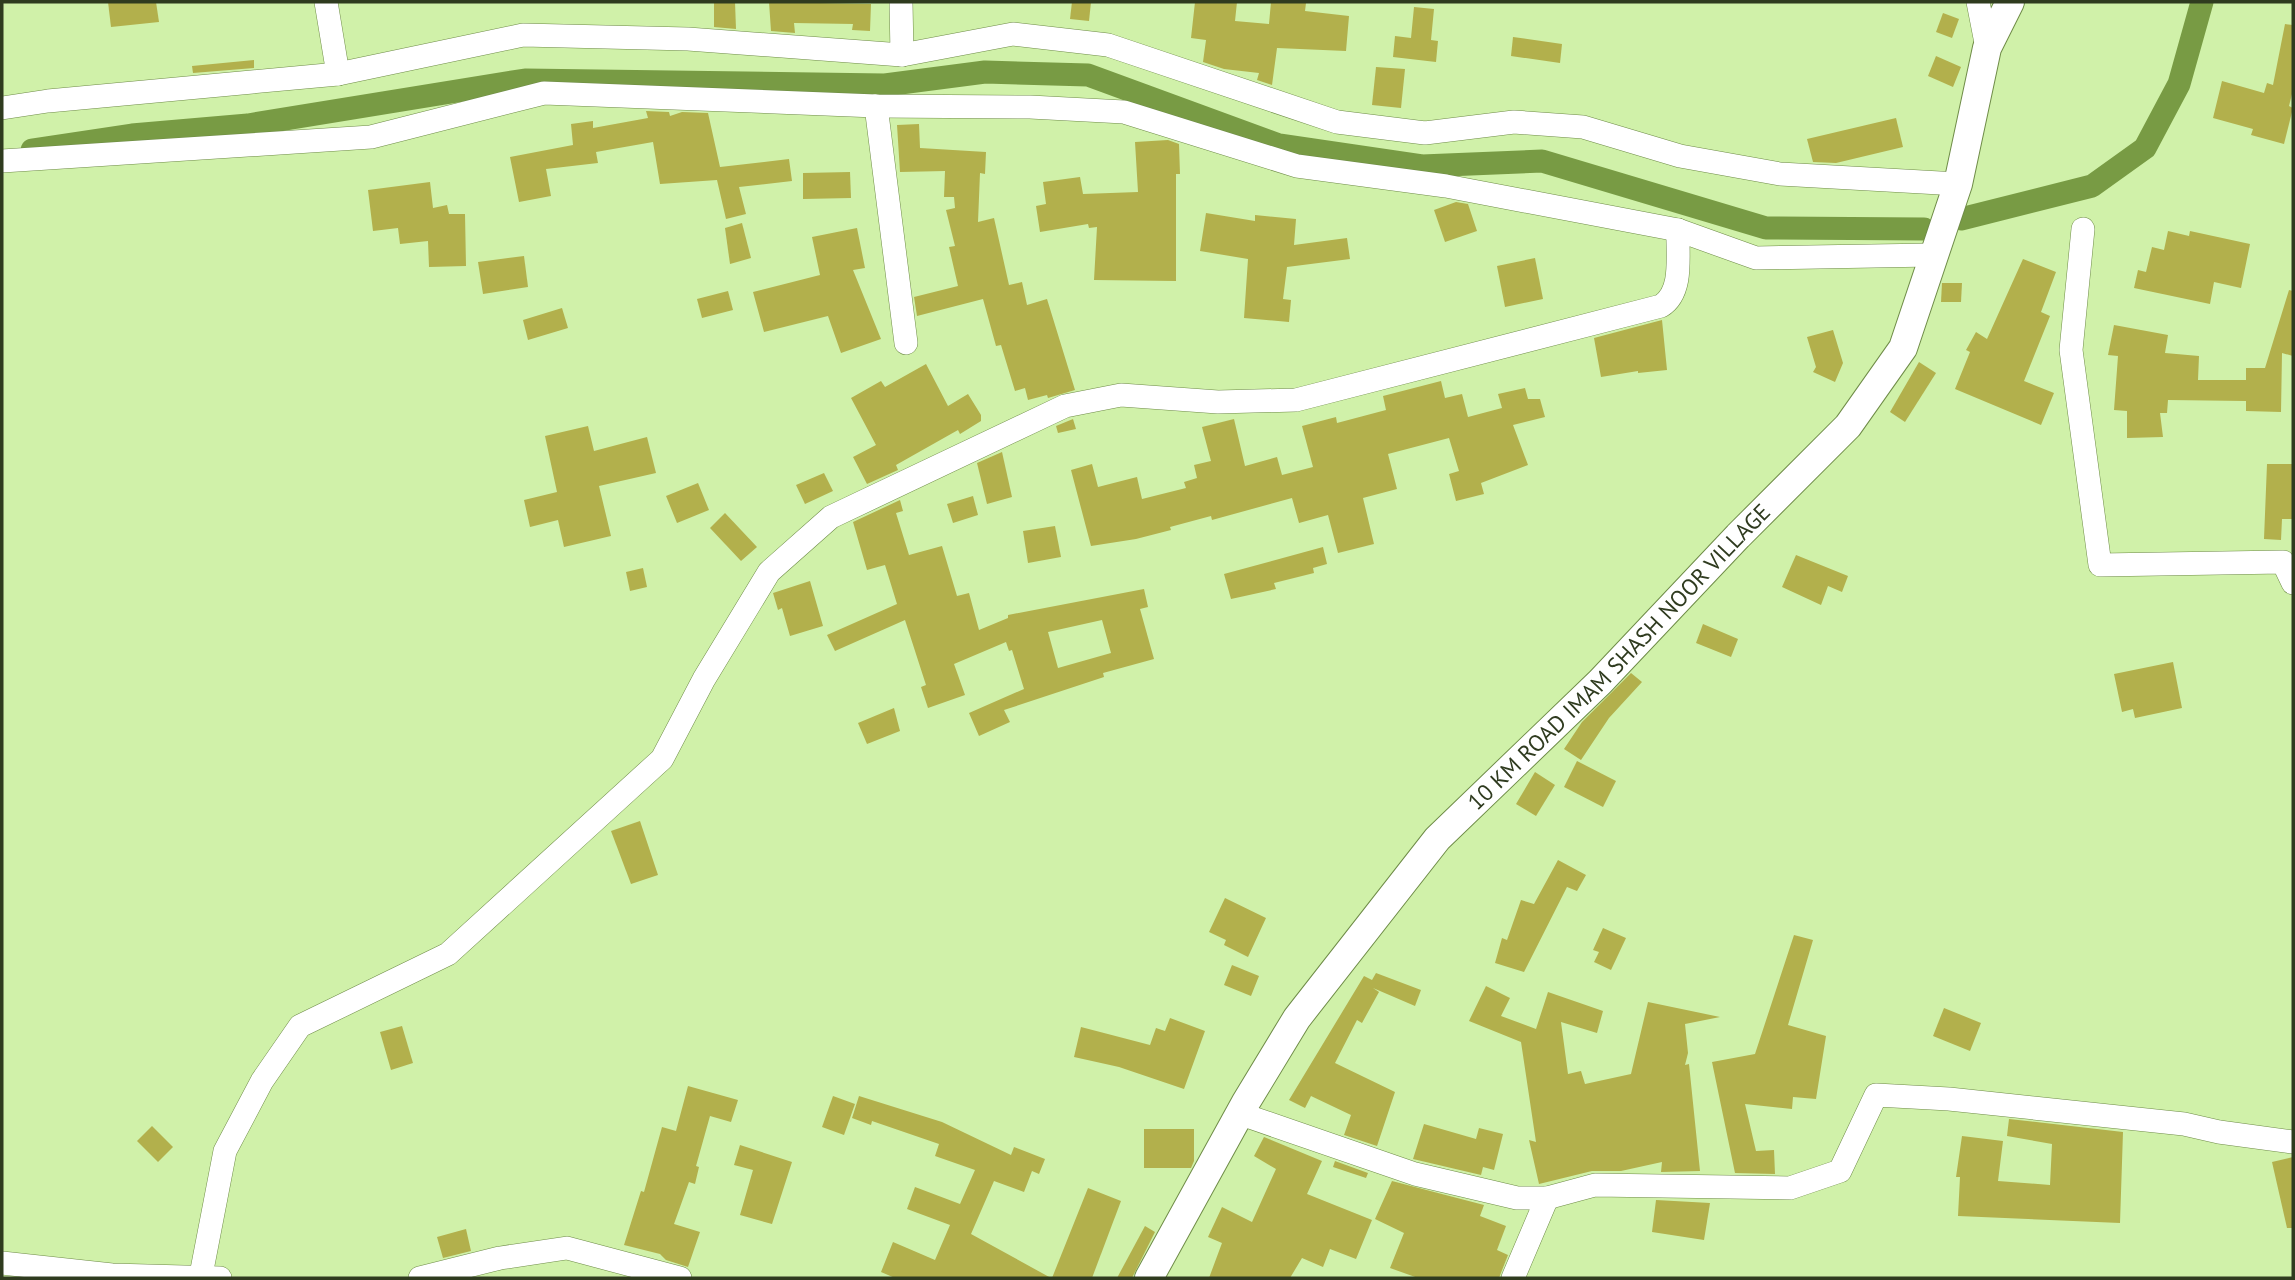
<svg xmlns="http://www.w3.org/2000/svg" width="2295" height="1280" font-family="'PT Sans',sans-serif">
<rect width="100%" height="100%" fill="#d0f1a9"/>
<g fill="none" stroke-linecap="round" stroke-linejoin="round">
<g stroke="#789b44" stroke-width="23">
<path d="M32,150L132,135L248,125L525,80L885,85L985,72L1088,75L1279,145L1422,166L1542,161L1766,228L1924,229"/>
<path d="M1961,219L2092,186L2145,148L2179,84L2202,2"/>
</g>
</g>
<g fill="#b2b04c" fill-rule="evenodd">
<path d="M108,2H156L159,22L111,27Z"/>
<path d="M714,2H735L736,29L714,27Z"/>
<path d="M769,2L871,4L870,31L852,30L853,24L794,23L795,33L771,31Z"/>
<path d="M1072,2H1091L1089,21L1070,19Z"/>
<path d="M1195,2H1237L1235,21L1269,24L1271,2L1306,3L1305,11L1349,16L1346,51L1277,48L1272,85L1257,80L1259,73L1224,69L1203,62L1206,40L1191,38Z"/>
<path d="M1414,7L1434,9L1431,40L1438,41L1436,62L1393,57L1395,36L1411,38Z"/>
<path d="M1943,13L1959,19L1952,38L1936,32Z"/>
<path d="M2285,24L2293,25V90L2289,106L2293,108L2284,144L2251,135L2253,129L2213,118L2222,81L2264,93L2267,83L2273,85Z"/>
<path d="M1513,37L1562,44L1560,63L1511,56Z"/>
<path d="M1936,56L1961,67L1953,87L1928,76Z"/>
<path d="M254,60V68L193,73L192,66Z"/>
<path d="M1376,67L1405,69L1401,108L1372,105Z"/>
<path d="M646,111L669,112L670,116L682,112L708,113L720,167L789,159L792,181L739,187L746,214L726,219L717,180L660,184L653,142L596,152L598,163L546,169L551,196L519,202L510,157L573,145L571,124L593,121V128L648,118Z"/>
<path d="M1896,118L1903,147L1836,163L1813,162L1807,139Z"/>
<path d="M919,124L920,148L986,152L985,174L980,173L978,222L994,218L1009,285L1022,282L1027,305L1047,299L1075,390L1048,398L1047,395L1028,400L1025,388L1015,391L1001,345L996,346L983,299L917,316L914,297L958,286L949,247L955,246L946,210L955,208L954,197H944L945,171L900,172L897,125Z"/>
<path d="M1168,140L1179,144L1180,174H1176V281L1094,280L1097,227L1089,228L1088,224L1040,232L1036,206L1046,204L1043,182L1080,177L1083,194L1138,192L1135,142Z"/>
<path d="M850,172L851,198L803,199V173Z"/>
<path d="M430,182L433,208L447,205L449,214H465L466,266L429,267L428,241L400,244L398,228L373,231L368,190Z"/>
<path d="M1456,202L1468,204L1477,231L1445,242L1434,210Z"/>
<path d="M1206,213L1255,221V215L1296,219L1294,245L1347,238L1350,259L1287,267L1283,299L1291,300L1289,322L1244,318L1248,259L1200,251Z"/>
<path d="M742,223L751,258L730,264L725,228Z"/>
<path d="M857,228L865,268L853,270L881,339L841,353L828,316L764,332L753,292L820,275L812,237Z"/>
<path d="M2168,231L2189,236L2190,231L2250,244L2241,288L2214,282L2210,304L2134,288L2138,270L2146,272L2152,247L2164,250Z"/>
<path d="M524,256L528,287L483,294L478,262Z"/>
<path d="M1535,258L1543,299L1505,307L1497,266Z"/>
<path d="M2023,259L2056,272L2041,312L2050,316L2024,381L2054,393L2041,425L1955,389L1970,352L1966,350L1976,332L1987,339Z"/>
<path d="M1942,283H1962L1961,302H1941Z"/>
<path d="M2289,290L2293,291V356L2282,353L2281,412L2246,411V401L2168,400L2167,413H2160L2163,437L2127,438V411L2114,410L2118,356L2108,355L2114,325L2168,335L2165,353L2199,356L2198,380H2246V368H2265Z"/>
<path d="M728,291L733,310L702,318L697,299Z"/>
<path d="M562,308L568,328L528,340L523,320Z"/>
<path d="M1662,320L1667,370L1638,373V371L1601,377L1594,338Z"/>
<path d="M1833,330L1843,363L1835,382L1813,372L1816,367L1807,337Z"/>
<path d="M1919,362L1936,373L1905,422L1890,412Z"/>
<path d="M926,364L948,406L968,394L981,415V421L960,434L958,430L896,465L898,470L867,484L853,457L876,445L851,398L881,381L885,387Z"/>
<path d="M1441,381L1445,398L1462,394L1468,417L1502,408L1498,394L1525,388L1528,399H1540L1545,417L1513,425L1528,465L1481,483L1484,494L1456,501L1449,474L1459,471L1449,438L1388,454L1397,489L1363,498L1374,544L1338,553L1328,515L1299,523L1292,498L1212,520L1211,516L1170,527L1171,530L1136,539L1091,546L1071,470L1092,464L1098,487L1137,477L1142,499L1186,488L1184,482L1197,478L1194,465L1211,461L1202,427L1234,419L1245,466L1277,457L1282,475L1313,467L1302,426L1336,417L1337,423L1386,410L1383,396Z"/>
<path d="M1073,419L1076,429L1058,433L1056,426Z"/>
<path d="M588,426L594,451L647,437L656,473L599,486L611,536L564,547L558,520L530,527L524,500L557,492L545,436Z"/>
<path d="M1002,452L1012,497L987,504L977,463Z"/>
<path d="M2267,464H2293V519H2282L2281,540L2264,539Z"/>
<path d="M824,473L833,491L805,504L796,485Z"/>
<path d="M698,483L709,510L677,523L666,496Z"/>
<path d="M973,496L978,515L953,523L947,504Z"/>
<path d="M900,500L903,511L896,513L909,555L942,546L957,596L969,593L979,630L1008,618V615L1144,589L1148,607L1140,609L1154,659L1103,673L1104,677L1004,710L1010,722L979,736L969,713L1024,689L1012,650L1009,651L1006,642L954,664L965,695L928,708L921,687L926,685L905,620L835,651L827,635L897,604L885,565L867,570L853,522ZM1102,620L1111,653L1058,668L1048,632Z"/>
<path d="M725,513L757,547L741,561L710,528Z"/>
<path d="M1055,526L1061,557L1028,563L1023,531Z"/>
<path d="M1323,547L1327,564L1313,568L1314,573L1274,583L1276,589L1231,599L1224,574Z"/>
<path d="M1796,555L1848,576L1842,592L1828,586L1821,605L1782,587Z"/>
<path d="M643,568L647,587L630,591L626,572Z"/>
<path d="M810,581L823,626L790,636L782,608L778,610L773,593Z"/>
<path d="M1703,624L1738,639L1731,657L1696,643Z"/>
<path d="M2173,662L2182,708L2135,718L2133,709L2122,712L2114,674Z"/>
<path d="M1631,673L1642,682L1609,718L1581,760L1564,749L1582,722Z"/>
<path d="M894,708L900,731L867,744L858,723Z"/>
<path d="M1577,761L1616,781L1603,807L1564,787Z"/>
<path d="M1535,772L1555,785L1536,816L1516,804Z"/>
<path d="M640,821L658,875L631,884L611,831Z"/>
<path d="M1558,860L1586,875L1577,891L1567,887L1524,972L1495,963L1502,938L1507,940L1521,900L1534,904Z"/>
<path d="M1225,898L1266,918L1248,957L1224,945L1226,940L1209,932Z"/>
<path d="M1603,928L1626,938L1611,970L1594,962L1599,952L1593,950Z"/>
<path d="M1794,935L1813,940L1788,1025L1826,1036L1816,1099L1793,1097L1792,1109L1745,1104L1756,1151L1774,1150L1775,1174L1735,1173L1712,1062L1755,1054Z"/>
<path d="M1232,965L1259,976L1251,996L1224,985Z"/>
<path d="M1376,973L1421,990L1415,1006L1373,988L1379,992L1362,1023L1357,1020L1335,1063L1395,1092L1377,1146L1344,1135L1351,1115L1311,1096L1305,1108L1289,1100L1364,976L1372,980Z"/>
<path d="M1486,986L1510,998L1501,1016L1536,1029L1548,992L1603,1011L1597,1033L1561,1022L1568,1074L1581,1071L1585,1084L1631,1074L1648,1002L1720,1017L1685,1024L1688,1053L1685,1065L1689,1064L1700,1171L1661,1172L1662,1162L1621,1171H1592L1539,1184L1529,1140L1536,1142L1521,1042L1469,1021Z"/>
<path d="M1944,1008L1981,1023L1970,1051L1933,1036Z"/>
<path d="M1170,1018L1205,1031L1184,1089L1119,1067L1074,1057L1081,1027L1150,1045L1156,1028L1165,1031Z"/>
<path d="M402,1026L413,1063L391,1070L380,1032Z"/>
<path d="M688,1086L738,1100L731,1122L710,1116L696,1166L699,1167L695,1184L689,1182L674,1224L700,1232L688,1267L666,1260L660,1254L624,1245L641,1191L644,1192L662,1127L676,1131Z"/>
<path d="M833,1096L855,1104L844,1135L822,1127Z"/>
<path d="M859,1096L942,1122L1011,1155L1014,1147L1045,1159L1039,1174L1032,1171L1024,1192L994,1181L971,1234L1051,1278H895L881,1272L893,1242L935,1260L950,1225L907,1209L915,1187L960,1204L975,1170L935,1156L939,1144L872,1121L871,1125L852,1118Z"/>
<path d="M2009,1119L2123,1132L2120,1223L1958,1216L1960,1177H1956L1962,1136L2003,1141L1998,1181L2050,1185L2052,1144L2007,1136Z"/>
<path d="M1424,1124L1476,1139L1479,1128L1503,1134L1494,1170L1483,1167L1481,1175L1413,1159Z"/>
<path d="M152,1126L173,1147L158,1162L137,1141Z"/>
<path d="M1144,1129H1194V1161L1191,1168H1144Z"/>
<path d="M1264,1137L1322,1161L1307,1194L1372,1220L1356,1259L1330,1249L1323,1267L1302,1258L1290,1278H1209L1222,1243L1208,1237L1222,1207L1252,1222L1276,1169L1254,1156Z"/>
<path d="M740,1145L792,1162L772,1224L740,1215L753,1170L734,1165Z"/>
<path d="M2293,1157V1228H2287L2272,1162Z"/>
<path d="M1335,1161L1368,1173L1366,1178L1333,1167Z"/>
<path d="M1392,1181L1484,1205L1480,1216L1506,1226L1497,1250L1508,1255L1499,1278H1418L1390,1268L1404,1233L1375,1219Z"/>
<path d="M1088,1188L1121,1201L1092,1278H1052Z"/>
<path d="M1656,1200L1710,1203L1704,1240L1652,1232Z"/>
<path d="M1145,1226L1155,1232L1132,1278H1117Z"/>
<path d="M466,1229L471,1251L443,1258L437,1237Z"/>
</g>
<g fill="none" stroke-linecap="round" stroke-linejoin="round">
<defs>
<g id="minor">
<path d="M326,2L338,74"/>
<path d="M901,2L902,55"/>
<path d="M1978,2L1987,48"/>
<path d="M876,106L906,343"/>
<path d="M2,108L48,101L338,74L523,35L688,39L902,55L1013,34L1108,45L1337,122L1425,133L1514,122L1583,127L1680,156L1780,174L1958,184"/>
<path d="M2,161L371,137L544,93L876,106L1030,107L1124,112L1297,166L1446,186L1678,230L1756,258L1932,255"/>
<path d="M2083,229L2071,350L2100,565L2283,562L2293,583"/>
<path d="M1241,1114L1415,1174L1517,1198H1547L1595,1185L1790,1188L1840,1171L1876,1095L1949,1099L2184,1124L2219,1132L2293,1142"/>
<path d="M2,1263L112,1275L220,1278"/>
<path d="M201,1275L225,1151L262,1081L300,1026L448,954L662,759L704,679L769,572L831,517L1065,406L1121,395L1218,402L1296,400L1661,306C1684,292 1677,254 1678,230"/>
<path d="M420,1278L500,1258L567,1248L680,1278"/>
<path d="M1513,1278L1547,1198"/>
</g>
<g id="tertiary">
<path id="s1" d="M1149,1278L1246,1102L1297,1018L1437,839L1600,682L1738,536L1848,426L1903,348L1958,184L1987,48L2010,2"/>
</g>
</defs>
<use href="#minor" stroke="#6f8c48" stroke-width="24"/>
<use href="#tertiary" stroke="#6f8c48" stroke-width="30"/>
<use href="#minor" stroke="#fff" stroke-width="23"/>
<use href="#tertiary" stroke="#fff" stroke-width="28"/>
</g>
<g text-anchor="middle" stroke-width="6" stroke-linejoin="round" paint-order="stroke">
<g font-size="23" fill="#2f3b1f" stroke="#d0f1a9">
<text dy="8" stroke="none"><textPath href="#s1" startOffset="784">10 KM ROAD IMAM SHASH NOOR VILLAGE</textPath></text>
</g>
</g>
<rect width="2295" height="1280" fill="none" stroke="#2f3b1f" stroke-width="7"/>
</svg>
